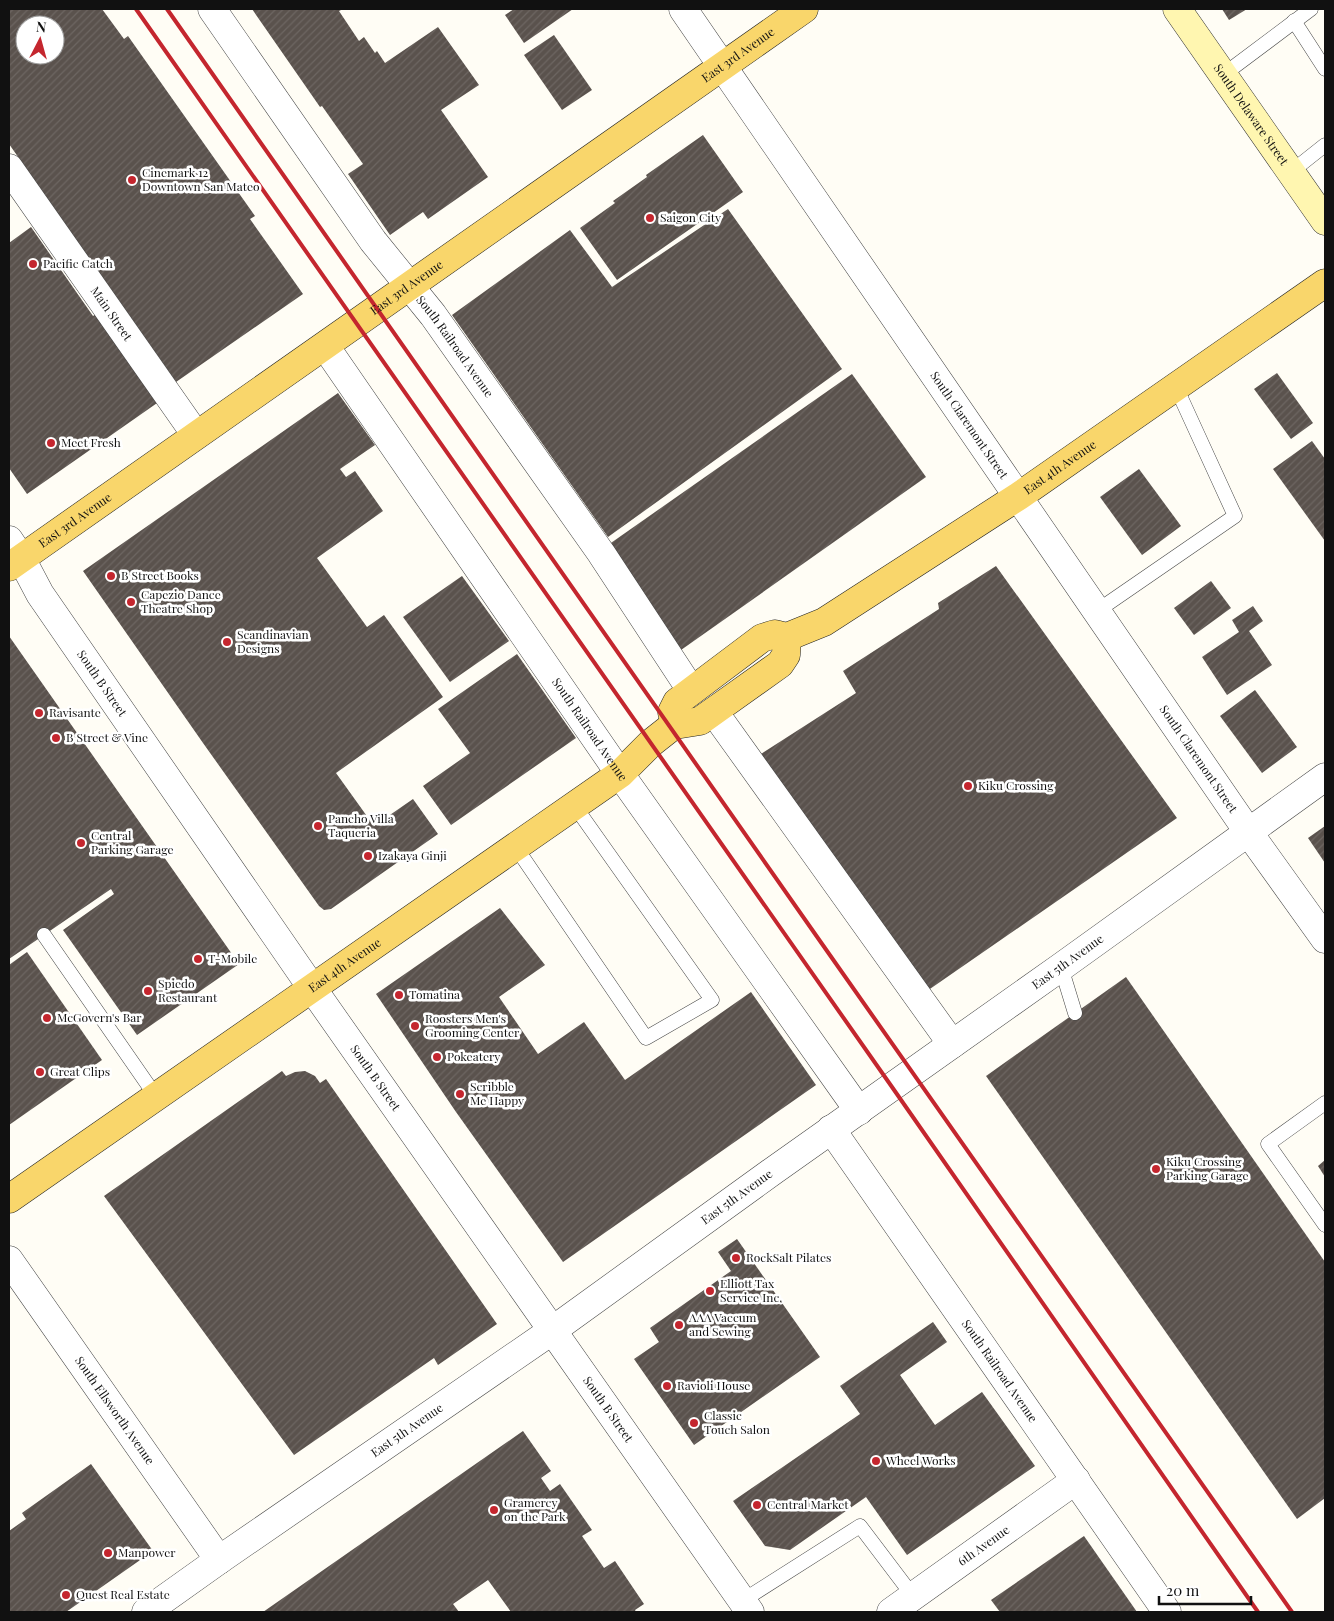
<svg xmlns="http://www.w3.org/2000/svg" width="1334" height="1621" font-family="'Playfair Display',serif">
<defs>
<pattern id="building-hatch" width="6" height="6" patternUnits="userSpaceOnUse" patternTransform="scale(1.25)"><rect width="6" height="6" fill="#5a524d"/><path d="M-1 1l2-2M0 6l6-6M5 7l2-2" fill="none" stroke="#6d6662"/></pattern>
</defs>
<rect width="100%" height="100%" fill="#fffdf5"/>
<g fill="url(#building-hatch)" fill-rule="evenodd">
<path d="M9,9H102L124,39L128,36L255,216L250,219L303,294L176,382L9,144ZM25,25H55V55H25Z"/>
<path d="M252,9H343L339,11L359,41L364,37L375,53L377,51L385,63L438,27L479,85L441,110L488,177L428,219L423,212L390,235L348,174L363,164L322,106L320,107Z"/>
<path d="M514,9H573L524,43L505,15Z"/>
<path d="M1222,9H1247L1229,20Z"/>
<path d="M554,35L592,90L562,110L524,55Z"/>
<path d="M703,135L743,192L617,280L580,228L615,203L613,201L647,177L646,175Z"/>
<path d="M728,209L842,369L608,537L452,315L570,230L612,287Z"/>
<path d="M31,227L93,316L98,313L160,401L27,494L9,468V243Z"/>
<path d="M1277,373L1313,423L1291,439L1254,389Z"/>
<path d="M852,374L926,477L681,650L608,545Z"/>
<path d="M338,393L375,445L340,469L346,477L355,471L383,511L317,558L367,627L384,615L443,697L336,773L374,826L413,799L438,834L331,909L324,910L319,906L203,743L83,571Z"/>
<path d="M1312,441L1325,459V541L1273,469Z"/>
<path d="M1139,469L1181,526L1142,555L1100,497Z"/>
<path d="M996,566L1177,818L927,991L761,754L856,693L843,671L939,609L938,603Z"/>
<path d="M462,576L509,641L450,682L403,617Z"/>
<path d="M1211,581L1231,608L1194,635L1174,608Z"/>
<path d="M1253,606L1263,621L1249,631L1272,665L1227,695L1202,657L1239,632L1232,620Z"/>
<path d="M9,636L239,964L137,1035L63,930L114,894L111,889L9,959Z"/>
<path d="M517,654L576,738L451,825L423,786L470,753L438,709Z"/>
<path d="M1255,690L1297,747L1262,773L1220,716Z"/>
<path d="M1325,826V863L1308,838Z"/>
<path d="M500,908L545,965L499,997L538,1054L584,1022L625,1080L751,992L816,1085L563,1262L456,1112L376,994Z"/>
<path d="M27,952L102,1060L9,1125V965Z"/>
<path d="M1126,977L1325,1262V1498L1297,1519L986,1076Z"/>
<path d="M282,1071L286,1076L295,1072L305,1071L315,1076L320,1083L326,1079L497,1324L438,1365L434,1358L294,1455L104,1196Z"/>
<path d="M1325,1160V1177L1318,1166Z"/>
<path d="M737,1239L820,1357L694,1445L634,1359L659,1342L650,1328L731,1271L718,1252Z"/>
<path d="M933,1322L947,1342L900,1375L935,1425L982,1392L1035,1466L907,1555L866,1497L790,1550L765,1546L733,1501L860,1414L840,1386Z"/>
<path d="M523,1431L551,1471L541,1478L550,1491L560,1484L592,1530L582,1536L604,1568L615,1561L644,1604L635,1610L636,1612H511L488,1580L453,1604L459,1612H263Z"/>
<path d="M91,1464L153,1551L66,1612H9V1531L26,1519L22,1513Z"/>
<path d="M1084,1536L1137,1612H1000L991,1600Z"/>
</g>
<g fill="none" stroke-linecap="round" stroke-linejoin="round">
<defs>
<g id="lane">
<path d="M1294,21L1325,69"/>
<path d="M1223,75L1311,9"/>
<path d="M1291,172L1325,145"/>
<path d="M1097,611L1235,516L1176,387"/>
<path d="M515,846L646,1038L712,1000L574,805"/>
<path d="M44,935L155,1095"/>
<path d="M1061,967L1075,1013"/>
<path d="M1325,1103L1268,1144L1325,1225"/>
<path d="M742,1601L860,1526L913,1596"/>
</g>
<g id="street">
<path id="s1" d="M212,9L373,241L433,315L601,553L691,690"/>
<path id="s2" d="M683,9L1249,833L1325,939"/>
<path id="s3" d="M9,168L196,435"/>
<path id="s4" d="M325,346L620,774L859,1111"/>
<path id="s5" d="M9,540L21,558L40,594L312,988L750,1612"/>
<path d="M714,712L952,1044"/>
<path id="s6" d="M831,1129L1167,1612"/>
<path id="s7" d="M9,1260L219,1560"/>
<path id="s8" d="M146,1612L219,1560L553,1330L773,1171L1061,967L1325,777"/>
<path id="s9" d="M891,1612L1076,1480"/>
</g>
<g id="secondary">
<path id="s10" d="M1177,9L1325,221"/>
</g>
<g id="primary">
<path id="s11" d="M9,567L804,9"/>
<path id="s12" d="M675,725L672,712L677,702L762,638L775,634L787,637L824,622L1019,496L1325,283"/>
<path id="s13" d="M9,1199L620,774L651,743L670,728L675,725L700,721L780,664L786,655L787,637"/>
</g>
</defs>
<use href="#lane" stroke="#444" stroke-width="15"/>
<use href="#street" stroke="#444" stroke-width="29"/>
<use href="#secondary" stroke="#333" stroke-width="29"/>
<use href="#primary" stroke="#222" stroke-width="29"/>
<use href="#lane" stroke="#fff" stroke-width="14"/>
<use href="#street" stroke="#fff" stroke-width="28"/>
<use href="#secondary" stroke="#fff6b0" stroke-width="28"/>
<use href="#primary" stroke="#f9d66b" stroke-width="28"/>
<g stroke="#c4262e" stroke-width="4">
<path d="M136,9L892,1087L1258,1612"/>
<path d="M167,9L820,941L1292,1612"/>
</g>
</g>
<g fill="#c4262e" stroke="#fff" stroke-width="2">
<circle cx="132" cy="180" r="5"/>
<circle cx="650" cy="218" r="5"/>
<circle cx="33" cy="264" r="5"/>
<circle cx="51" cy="443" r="5"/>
<circle cx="111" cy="576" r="5"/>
<circle cx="131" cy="602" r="5"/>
<circle cx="227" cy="642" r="5"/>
<circle cx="39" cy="713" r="5"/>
<circle cx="56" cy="738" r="5"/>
<circle cx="968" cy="786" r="5"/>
<circle cx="318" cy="826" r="5"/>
<circle cx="81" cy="843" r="5"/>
<circle cx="368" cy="856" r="5"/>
<circle cx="198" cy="959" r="5"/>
<circle cx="148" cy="991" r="5"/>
<circle cx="399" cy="995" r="5"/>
<circle cx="47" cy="1018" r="5"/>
<circle cx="415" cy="1026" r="5"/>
<circle cx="437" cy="1057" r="5"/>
<circle cx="40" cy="1072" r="5"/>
<circle cx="460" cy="1094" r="5"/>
<circle cx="1156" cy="1169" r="5"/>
<circle cx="736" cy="1258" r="5"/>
<circle cx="710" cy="1291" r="5"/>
<circle cx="679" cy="1325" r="5"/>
<circle cx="667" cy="1386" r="5"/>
<circle cx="694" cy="1423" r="5"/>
<circle cx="876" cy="1461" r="5"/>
<circle cx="757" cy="1505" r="5"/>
<circle cx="494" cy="1510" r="5"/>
<circle cx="108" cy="1553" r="5"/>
<circle cx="66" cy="1595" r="5"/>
</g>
<g text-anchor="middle" stroke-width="5" stroke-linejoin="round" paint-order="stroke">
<g font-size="12" fill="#111" stroke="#fff">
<text dy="4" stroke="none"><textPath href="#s11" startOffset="891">East 3rd Avenue</textPath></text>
<text dy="4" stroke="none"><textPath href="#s10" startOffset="129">South Delaware Street</textPath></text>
<text dy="4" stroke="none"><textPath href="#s11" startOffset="486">East 3rd Avenue</textPath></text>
<text dy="4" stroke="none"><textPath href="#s3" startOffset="178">Main Street</textPath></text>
<text dy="4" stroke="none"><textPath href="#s1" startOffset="416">South Railroad Avenue</textPath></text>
<text dy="4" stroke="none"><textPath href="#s2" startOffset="505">South Claremont Street</textPath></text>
<text dy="4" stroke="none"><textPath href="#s12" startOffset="479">East 4th Avenue</textPath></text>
<text dy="4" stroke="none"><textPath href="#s11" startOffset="81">East 3rd Avenue</textPath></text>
<text dy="4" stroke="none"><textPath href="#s5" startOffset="171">South B Street</textPath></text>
<text dy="4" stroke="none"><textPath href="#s4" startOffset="466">South Railroad Avenue</textPath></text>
<text dy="4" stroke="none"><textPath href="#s2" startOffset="910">South Claremont Street</textPath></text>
<text dy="4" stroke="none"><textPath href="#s8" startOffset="1128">East 5th Avenue</textPath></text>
<text dy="4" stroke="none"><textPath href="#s13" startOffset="409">East 4th Avenue</textPath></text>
<text dy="4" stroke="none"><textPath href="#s5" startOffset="651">South B Street</textPath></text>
<text dy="4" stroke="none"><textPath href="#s8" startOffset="722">East 5th Avenue</textPath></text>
<text dy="4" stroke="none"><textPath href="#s6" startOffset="295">South Railroad Avenue</textPath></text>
<text dy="4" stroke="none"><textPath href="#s7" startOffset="184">South Ellsworth Avenue</textPath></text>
<text dy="4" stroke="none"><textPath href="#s5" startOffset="1056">South B Street</textPath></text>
<text dy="4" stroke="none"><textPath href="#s8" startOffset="318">East 5th Avenue</textPath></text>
<text dy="4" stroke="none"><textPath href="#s9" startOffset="114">6th Avenue</textPath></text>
</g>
<g font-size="12" fill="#111" stroke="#fff" text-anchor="start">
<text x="142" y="177">Cinemark 12<tspan x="142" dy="14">Downtown San Mateo</tspan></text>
<text x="660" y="222">Saigon City</text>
<text x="43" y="268">Pacific Catch</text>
<text x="61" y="447">Meet Fresh</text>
<text x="121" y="580">B Street Books</text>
<text x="141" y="599">Capezio Dance<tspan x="141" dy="14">Theatre Shop</tspan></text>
<text x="237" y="639">Scandinavian<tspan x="237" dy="14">Designs</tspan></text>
<text x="49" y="717">Ravisante</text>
<text x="66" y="742">B Street &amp; Vine</text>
<text x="978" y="790">Kiku Crossing</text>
<text x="328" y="823">Pancho Villa<tspan x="328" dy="14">Taqueria</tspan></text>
<text x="91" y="840">Central<tspan x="91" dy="14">Parking Garage</tspan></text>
<text x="378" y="860">Izakaya Ginji</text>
<text x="208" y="963">T-Mobile</text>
<text x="158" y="988">Spiedo<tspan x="158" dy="14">Restaurant</tspan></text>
<text x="409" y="999">Tomatina</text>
<text x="57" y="1022">McGovern's Bar</text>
<text x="425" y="1023">Roosters Men's<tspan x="425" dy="14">Grooming Center</tspan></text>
<text x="447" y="1061">Pokeatery</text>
<text x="50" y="1076">Great Clips</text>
<text x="470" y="1091">Scribble<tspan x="470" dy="14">Me Happy</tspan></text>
<text x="1166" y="1166">Kiku Crossing<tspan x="1166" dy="14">Parking Garage</tspan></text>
<text x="746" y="1262">RockSalt Pilates</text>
<text x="720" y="1288">Elliott Tax<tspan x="720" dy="14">Service Inc.</tspan></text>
<text x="689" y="1322">AAA Vaccum<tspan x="689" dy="14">and Sewing</tspan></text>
<text x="677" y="1390">Ravioli House</text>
<text x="704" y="1420">Classic<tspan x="704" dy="14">Touch Salon</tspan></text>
<text x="886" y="1465">Wheel Works</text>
<text x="504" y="1507">Gramercy<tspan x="504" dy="14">on the Park</tspan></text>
<text x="767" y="1509">Central Market</text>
<text x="118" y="1557">Manpower</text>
<text x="76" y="1599">Quest Real Estate</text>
</g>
</g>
<rect width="1334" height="1621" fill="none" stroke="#111111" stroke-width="20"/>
<g transform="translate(40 40) rotate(6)"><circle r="24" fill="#ffffff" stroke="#a0a0a0"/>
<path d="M0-4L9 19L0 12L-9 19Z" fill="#c4262e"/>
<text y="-8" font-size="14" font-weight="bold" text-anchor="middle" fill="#111111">N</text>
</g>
<path d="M1159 1596v8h92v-8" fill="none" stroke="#111111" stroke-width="2.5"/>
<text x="1166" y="1596" font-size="15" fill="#111111" stroke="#ffffff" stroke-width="4" paint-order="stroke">20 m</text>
</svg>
